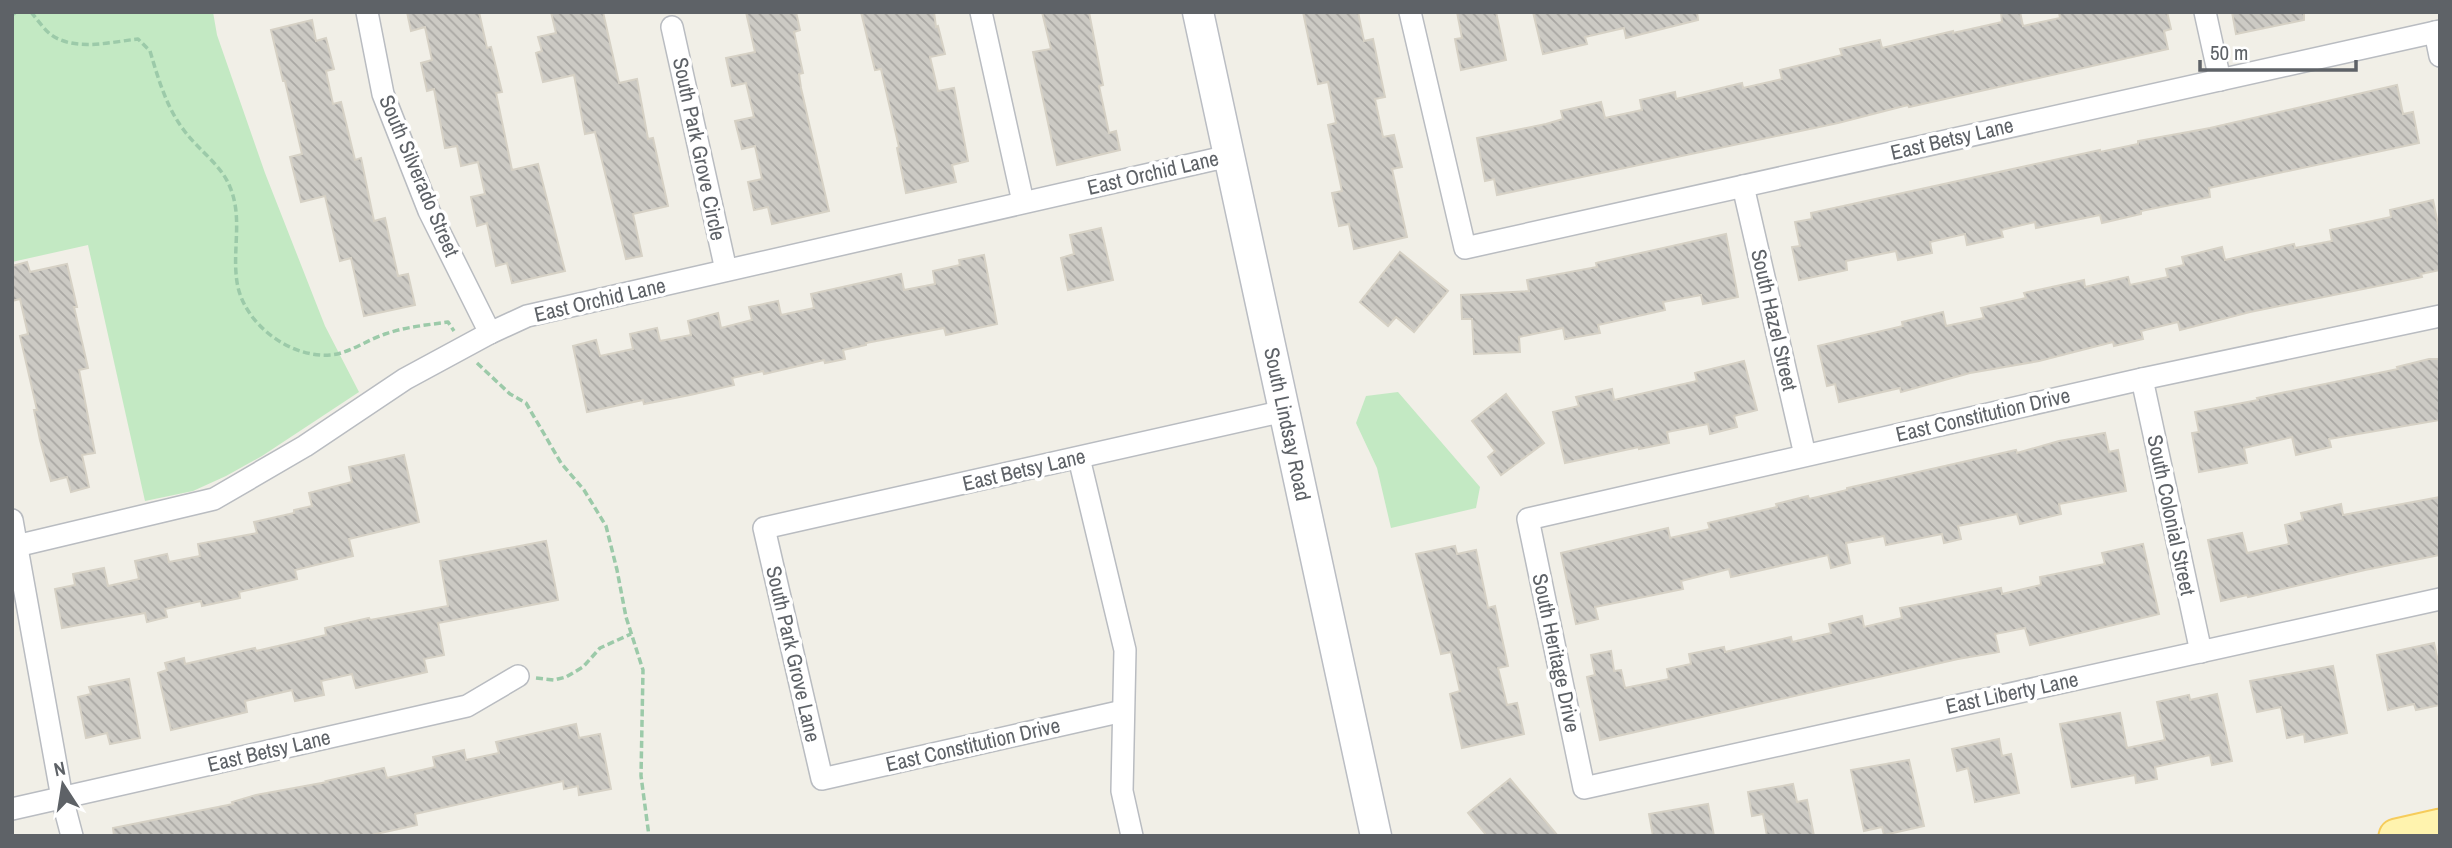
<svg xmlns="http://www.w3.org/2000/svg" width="2452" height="848" font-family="'Archivo Narrow',sans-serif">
<defs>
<pattern id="building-back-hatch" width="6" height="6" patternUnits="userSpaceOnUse" patternTransform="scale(1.75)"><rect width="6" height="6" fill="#cccac4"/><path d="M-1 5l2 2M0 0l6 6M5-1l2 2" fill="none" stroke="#a9a7a3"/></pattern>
</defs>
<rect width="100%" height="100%" fill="#f1efe7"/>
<g fill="#c3e9c3">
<path d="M12,12H213L217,35L265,173L325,326L359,392L262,456L226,476L193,491L145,501L88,245L12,262Z"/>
<path d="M1398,392L1480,487L1476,508L1391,528L1377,468L1356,423L1366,396Z"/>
</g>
<g fill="url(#building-back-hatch)" stroke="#d6d1c5" stroke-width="2">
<path d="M407,12H479L487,48L491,47L502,92L496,93L512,170L538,164L565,271L512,283L507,263L496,266L487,223L477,226L471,197L485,194L478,162L461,166L457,146L445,148L434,89L427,91L421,63L432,60L425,27L411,31Z"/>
<path d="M551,12H603L619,83L637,79L648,139L653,138L668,206L633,214L642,256L626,259L595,132L585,134L574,75L543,82L536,53L542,51L538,37L556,33Z"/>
<path d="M746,12H796L800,30L794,32L803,73L799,74L801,88L829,211L772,224L768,207L754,210L748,182L762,179L755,146L742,149L735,121L754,117L746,83L732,86L726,58L755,52Z"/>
<path d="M861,12H934L936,27L938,26L945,54L930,57L938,91L954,88L968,161L952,165L956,182L906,193L897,148L899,147L881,69L875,70Z"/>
<path d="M1042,12H1089L1103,85L1099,86L1109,133L1116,131L1120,150L1057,165L1033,52L1051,49Z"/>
<path d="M1303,12H1358L1364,41L1373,39L1385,97L1375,99L1383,137L1394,135L1402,167L1392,169L1407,237L1354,249L1349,224L1339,226L1332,193L1342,191L1328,125L1336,123L1328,82L1318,84Z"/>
<path d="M1457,12H1496L1506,60L1461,70L1455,39L1462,38Z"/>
<path d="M1533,12H1697L1698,20L1626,38L1624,28L1585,37L1587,44L1543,54Z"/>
<path d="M2001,12H2020L2023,26L2060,18L2059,12H2167L2171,29L2164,31L2168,49L1909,107L1908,105L1838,123L1497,195L1494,179L1485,181L1477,138L1546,124L1563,119L1561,111L1601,102L1605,118L1642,110L1640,100L1675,92L1676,99L1742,83L1743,88L1782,79L1780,70L1842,55L1840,49L1880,40L1882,48L1953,31V33L2002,22Z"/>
<path d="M2232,12H2304V20L2236,34Z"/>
<path d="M312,20L316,41L326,38L334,69L326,71L333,104L341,102L355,160L361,158L374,221L385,218L398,276L408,274L415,305L364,316L351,258L340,261L325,196L301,202L290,157L302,154L285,81H283L271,30Z"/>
<path d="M2397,85L2403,114L2413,112L2419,143L2209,188L2210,197L2141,211V214L2102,223L2100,215L2036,228L2035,222L2001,230L2003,237L1967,245L1965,234L1930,242L1932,253L1898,260L1896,251L1846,261L1847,270L1799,280L1792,247L1800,246L1795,222L1812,219L1811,213L2100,150V152L2138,144V141L2210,128Z"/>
<path d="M2433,200L2440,234V270L2421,274L2422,277L2250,312L2180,330L2178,322L2141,331L2143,339L2114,346L2113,342L2039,361L1970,373L1901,392L1900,388L1839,402L1835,384L1827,386L1818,346L1903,326L1902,322L1943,312L1946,326L1984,318L1981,308L2026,298L2024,293L2084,280L2085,287L2128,277L2130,285L2168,277L2166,269L2184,265L2182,257L2222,247L2225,260L2294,244L2295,248L2332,241L2330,230L2391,217L2390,210Z"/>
<path d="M1101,228L1113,280L1068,290L1061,258L1074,254L1070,235Z"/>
<path d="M1726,234L1738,297L1703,304L1701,295L1663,302L1665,310L1598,325L1600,333L1565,339L1563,328L1519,337L1520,352L1474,354L1472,319H1462L1461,295L1529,291L1527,280L1597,267L1596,263Z"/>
<path d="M1400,252L1448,291L1414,332L1396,317L1388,326L1360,302Z"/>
<path d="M984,255L997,324L946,335L944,328L866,343V345L843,350L845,359L825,363L824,360L764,374L763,371L732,378L734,385L690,395L644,404L643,400L587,412L573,346L596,340L600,356L633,349L630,334L657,328L660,341L691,335L688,321L718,313L721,328L752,320L749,307L778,301L781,315L814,308L811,294L901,274L904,290L935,284L933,271L960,265L959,260Z"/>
<path d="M27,262L30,272L67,264L77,307H74L88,368L79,370L95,453L82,455L89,487L71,492L67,477L51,481L40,440L34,410H37L20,336L28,334L20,299L12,301V266Z"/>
<path d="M2429,359H2440V420L2329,439L2331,447L2296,455L2292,437L2244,448L2247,463L2199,472L2192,433L2199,432L2195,412L2258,400L2257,398L2398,369L2397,367Z"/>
<path d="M1744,361L1757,410L1734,416L1737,427L1710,434L1708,424L1667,432L1669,443L1639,449V447L1565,463L1553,412L1579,406L1576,397L1612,389L1614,400L1697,381L1695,373Z"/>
<path d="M1506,394L1544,443L1501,475L1488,457L1495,451L1472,421Z"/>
<path d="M2105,433L2109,452L2118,450L2126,491L2059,504L2061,514L2020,524L2017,514L1958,526L1961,539L1944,543L1942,534L1886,545L1884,536L1846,543L1850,563L1831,568L1828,555L1731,577L1729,569L1681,581L1683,589L1595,607L1598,619L1576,624L1561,553L1668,528L1670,538L1710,529L1708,523L1777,507L1776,504L1808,496L1809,499L1847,490V488L2016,450L2017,453L2059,441Z"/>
<path d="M404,455L419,522L349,539L353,556L295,570L297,579L239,592L240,598L202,606L201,601L165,609L167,617L147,622L145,613L62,628L55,589L75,585L73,574L104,568L108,586L139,579L135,561L167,554L169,562L200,556L198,544L257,533L254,522L294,513V510L312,506L309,493L352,482L349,467Z"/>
<path d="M2440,497V555L2365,570L2248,597L2247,595L2221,601L2208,540L2242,533L2247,553L2289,544L2285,525L2303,520L2301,513L2341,504L2343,515Z"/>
<path d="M546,541L558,600L438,623L444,655L424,659L427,672L356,688L352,674L321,681L324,695L295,701L292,690L245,701L247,712L171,730L158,673L167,670L165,663L184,658L185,664L255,648L256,651L326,635L325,628L369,618L370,620L448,606L440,561Z"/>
<path d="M2143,544L2159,614L2030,645L2025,628L1995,634L1999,652L1958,659L1600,740L1587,677L1595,675L1591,655L1611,651L1614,671L1621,670L1625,688L1669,679L1667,669L1691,664L1689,654L1724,647L1725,652L1791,637L1792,642L1831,633L1829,624L1862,616L1864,627L1902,618L1900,608L2001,588L2002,594L2041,585L2040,577L2105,564L2102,553Z"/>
<path d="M1455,546L1457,554L1476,550L1488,608L1495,606L1508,666L1498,668L1507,705L1517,703L1524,734L1462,748L1450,694L1460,691L1451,652L1441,654L1416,554Z"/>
<path d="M2434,643L2440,670V705L2416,710L2414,704L2388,710L2377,655Z"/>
<path d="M2333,666L2347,733L2305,742L2304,734L2287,738L2281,707L2257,712L2250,681Z"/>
<path d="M129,679L140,738L110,744L107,733L86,738L78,697L91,694L89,687Z"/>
<path d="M2217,694L2232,761L2212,765L2210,755L2155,767L2157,779L2136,783L2135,775L2072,787L2060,724L2120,713L2127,748L2165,740L2157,702L2189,695L2190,700Z"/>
<path d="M576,724L579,738L600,734L611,789L579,795L578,786L564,789L563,781L415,814L417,825L367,836H114L113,828L233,804L232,802L256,795L327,782L326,781L384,768L387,778L435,767L433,757L464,750L466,760L499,753L496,742Z"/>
<path d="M1999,739L2002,756L2011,754L2019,793L1975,802L1968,768L1957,771L1952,749Z"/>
<path d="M1909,760L1924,826L1884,835L1882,827L1864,831L1851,770Z"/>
<path d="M1510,779L1558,836H1487L1468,813Z"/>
<path d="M1793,784L1797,802L1807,800L1814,836H1767L1763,814L1752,816L1748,792Z"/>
<path d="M1708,804L1714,836H1653L1649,814Z"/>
</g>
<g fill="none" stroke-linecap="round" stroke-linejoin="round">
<defs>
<g id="street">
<path d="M367,12L383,94L429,211L490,333"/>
<path d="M981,12L1023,202"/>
<path d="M1410,12L1465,248L2440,31"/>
<path d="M2205,12L2220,80"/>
<path d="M672,27L726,270"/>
<path d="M2435,32L2440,56"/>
<path d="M1743,186L1805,455"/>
<path d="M2440,316L2142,379L1528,519L1584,788L2440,599"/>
<path d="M2142,379L2201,652"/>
<path d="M1079,458L1125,650L1122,791L1132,836"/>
<path d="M12,520L62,798L72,836"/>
<path d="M12,547L214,499L305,446L405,379L490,333L527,316L1229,156"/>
<path d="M1123,711L822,779L764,528L1284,411"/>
<path d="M12,809L467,706L518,676"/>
</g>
<path id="secondary" d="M1198,12L1376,836"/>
<path id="primary" d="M2396,836L2440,826"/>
</defs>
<use href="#street" stroke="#b9bcc1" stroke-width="24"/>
<use href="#secondary" stroke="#babdc3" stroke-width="33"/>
<use href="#primary" stroke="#f6cc5b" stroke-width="37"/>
<g stroke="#9ccaa9" stroke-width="3.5" stroke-dasharray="7 3.5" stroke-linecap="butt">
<path d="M31,12C37,19 43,28 50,34C74,52 110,42 138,39L150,51C158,78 166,106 183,129C197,149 221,164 230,187C243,218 232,250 237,282C243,323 289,358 330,355C348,354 367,340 385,334C405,327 427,325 448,322L454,331"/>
<path d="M12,15L16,12"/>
<path d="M477,363L510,394L526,403L561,463L584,490L606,526L617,570L626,617L643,670L641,776L649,836"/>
<path d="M536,678L554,680L566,677L583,667L600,648L631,634"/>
</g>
<use href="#street" stroke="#fff" stroke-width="21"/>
<use href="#secondary" stroke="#fff" stroke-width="30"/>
<use href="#primary" stroke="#fff3ae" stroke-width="33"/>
</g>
<g text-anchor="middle" stroke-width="7" stroke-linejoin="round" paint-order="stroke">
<g font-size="21" fill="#5e6267" stroke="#fff">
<text transform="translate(1952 139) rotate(-13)" y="7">East Betsy Lane</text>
<text transform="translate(699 149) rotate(78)" y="7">South Park Grove Circle</text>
<text transform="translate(1153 173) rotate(-13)" y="7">East Orchid Lane</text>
<text transform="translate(419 176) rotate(67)" y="7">South Silverado Street</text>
<text transform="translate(600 300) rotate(-13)" y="7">East Orchid Lane</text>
<text transform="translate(1774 320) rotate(77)" y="7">South Hazel Street</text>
<text transform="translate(1983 415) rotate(-13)" y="7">East Constitution Drive</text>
<text transform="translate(1287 424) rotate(78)" y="7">South Lindsay Road</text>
<text transform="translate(1024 470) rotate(-13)" y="7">East Betsy Lane</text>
<text transform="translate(2171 515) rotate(78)" y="7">South Colonial Street</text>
<text transform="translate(1556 653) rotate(78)" y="7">South Heritage Drive</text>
<text transform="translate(793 654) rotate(77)" y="7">South Park Grove Lane</text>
<text transform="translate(2012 693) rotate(-12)" y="7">East Liberty Lane</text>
<text transform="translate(973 745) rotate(-13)" y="7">East Constitution Drive</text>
<text transform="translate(269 751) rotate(-13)" y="7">East Betsy Lane</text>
</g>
</g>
<rect width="2452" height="848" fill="none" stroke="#5e6267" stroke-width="28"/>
<g transform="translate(63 785) rotate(348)" stroke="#ffffff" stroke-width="5" paint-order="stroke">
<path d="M0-5L12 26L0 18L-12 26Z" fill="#5e6267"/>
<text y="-10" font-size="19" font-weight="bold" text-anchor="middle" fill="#5e6267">N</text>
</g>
<path d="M2200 60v10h156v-10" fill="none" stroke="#5e6267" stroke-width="3.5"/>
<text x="2210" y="60" font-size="21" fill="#5e6267" stroke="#ffffff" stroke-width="5" paint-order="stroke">50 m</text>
</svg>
